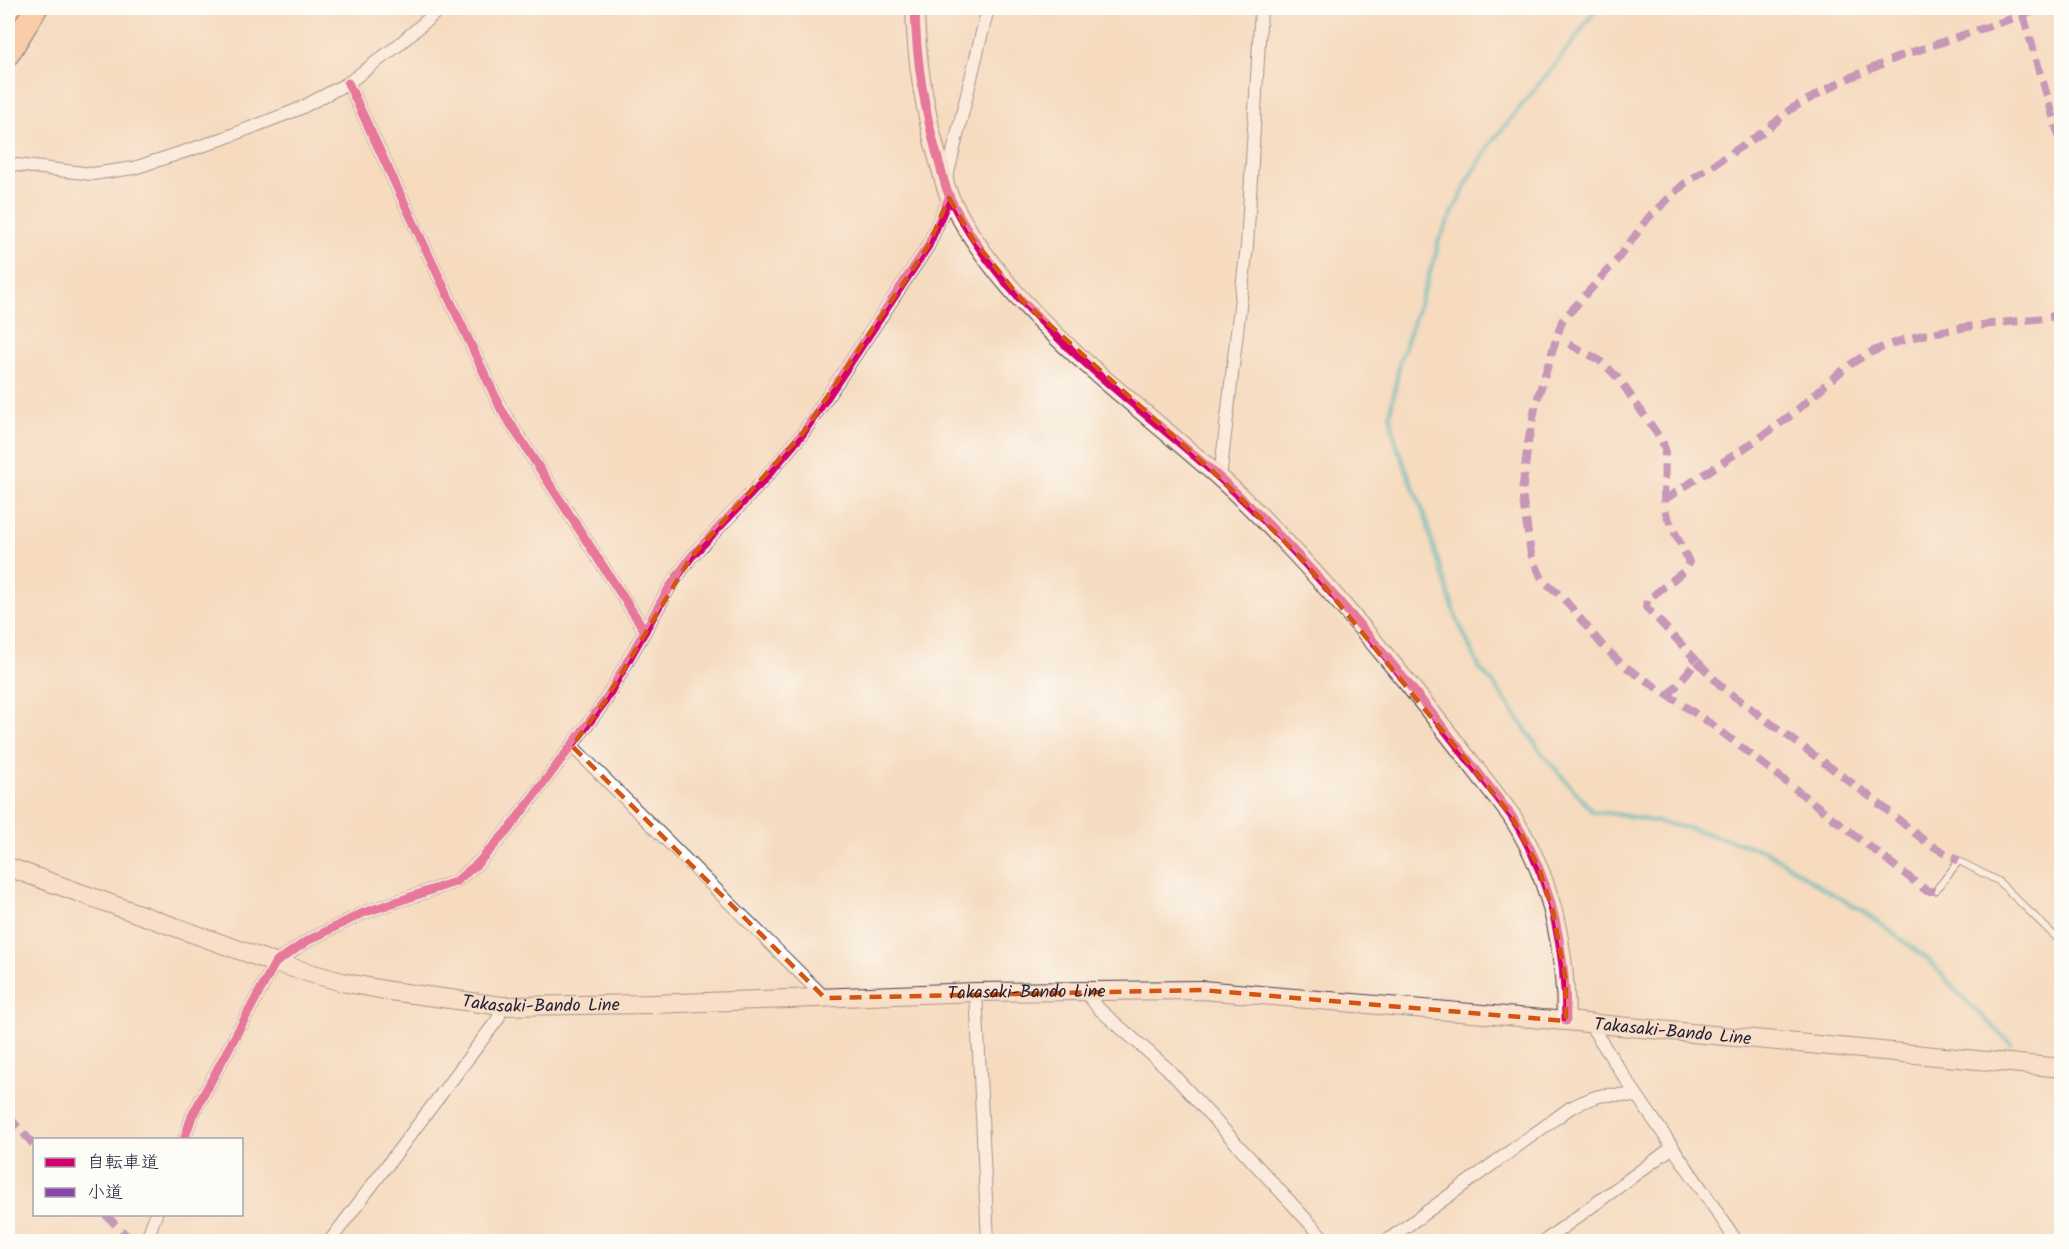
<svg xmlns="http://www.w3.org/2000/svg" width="2069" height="1249" font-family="Kalam,'Klee One',sans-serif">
<rect width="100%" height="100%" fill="#fdfcf7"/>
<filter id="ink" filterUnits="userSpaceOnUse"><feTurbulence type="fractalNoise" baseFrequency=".0167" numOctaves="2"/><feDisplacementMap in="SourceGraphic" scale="12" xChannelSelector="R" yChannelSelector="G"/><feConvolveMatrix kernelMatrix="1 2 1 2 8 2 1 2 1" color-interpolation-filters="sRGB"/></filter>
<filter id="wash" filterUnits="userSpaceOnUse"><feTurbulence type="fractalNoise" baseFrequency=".008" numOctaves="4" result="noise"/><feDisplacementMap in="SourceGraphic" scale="24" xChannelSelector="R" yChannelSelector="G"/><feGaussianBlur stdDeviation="1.35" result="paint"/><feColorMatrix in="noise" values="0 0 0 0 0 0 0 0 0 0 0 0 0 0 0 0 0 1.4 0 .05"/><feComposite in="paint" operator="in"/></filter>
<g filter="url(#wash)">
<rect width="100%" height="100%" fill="#f5dbbf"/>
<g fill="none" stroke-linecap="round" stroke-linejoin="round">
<g stroke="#44b4ba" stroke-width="5">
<path d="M1597,8L1569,47L1491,143L1470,177L1438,242L1436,254L1400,361L1390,414L1396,444L1428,524V529L1456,617L1480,669L1494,684L1542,753L1593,812L1617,814L1688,828L1766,851L1826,890L1863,911L1930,961L1957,992L2011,1044"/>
<path d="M2060,1085L2062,1086"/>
</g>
</g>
</g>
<g filter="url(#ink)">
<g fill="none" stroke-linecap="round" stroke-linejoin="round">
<defs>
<path id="lane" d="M1935,891L1959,861L1998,881L2062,943"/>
<g id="street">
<path d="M348,83L501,409L645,631"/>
<path d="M8,164L92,174L134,168L214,142L299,109L348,83L396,47L441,8"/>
<path d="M946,181L988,8"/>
<path d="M1220,478L1247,246L1261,8"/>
<path d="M572,746L825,998"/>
<path d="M1085,991L1099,1009L1167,1068L1327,1242"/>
<path d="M976,992L988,1242"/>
<path d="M1590,1024C1636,1098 1689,1168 1737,1242"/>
<path d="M184,1140L192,1116L275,963L307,941L363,913L455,882L477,864L509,829L605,701L669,588L691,557L761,483L803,433L928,246L949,198"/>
<path d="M146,1242L156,1214"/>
<path d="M329,1242L498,1019L502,1006"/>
<path d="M1385,1242L1570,1108C1598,1094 1606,1092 1637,1097"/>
<path d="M1543,1242L1673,1147"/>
</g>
<g id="secondary">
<path d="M915,8C916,61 925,114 940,166C943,177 946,190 951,200C1017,332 1160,414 1261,517C1352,609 1432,712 1511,815C1551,876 1566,948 1566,1021"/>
<path id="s1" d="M8,867L275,963L342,982L390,991L502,1006L653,1004L976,992L1202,990L1566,1021L2062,1068"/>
</g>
<path id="highway" d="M8,54L36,8"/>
</defs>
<use href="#lane" stroke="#423e4f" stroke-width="8"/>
<use href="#street" stroke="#423e4f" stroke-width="14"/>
<use href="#secondary" stroke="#423e4f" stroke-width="20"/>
<use href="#highway" stroke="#423e4f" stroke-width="25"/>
<use href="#lane" stroke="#fff" stroke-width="6"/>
<use href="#street" stroke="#fff" stroke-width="12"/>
<use href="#secondary" stroke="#fde4d1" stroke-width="18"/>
<use href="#highway" stroke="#fabc8b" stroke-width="22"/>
<g stroke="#8e44ad" stroke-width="8" stroke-dasharray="15 8" stroke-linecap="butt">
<path d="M2023,15L2062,146"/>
<path d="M1569,344L1599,360L1610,370L1619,379L1662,441L1665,449L1664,505L1667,516L1689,562L1683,572L1647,600L1646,607L1697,661"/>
<path d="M1664,500C1705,473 1747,448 1786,419C1815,397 1841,365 1876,350C1929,327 1993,325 2050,317L2062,312"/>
<path d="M1668,696L1697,661L1721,686L1746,705L1872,798L1926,842L1959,861"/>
<path d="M1935,891H1927L1714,726L1623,665L1602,645L1564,599L1542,579L1531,554L1522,493L1528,443L1536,403L1562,321L1616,261L1649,217L1684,184L1765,131L1791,109L1842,81L1901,56L2043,8"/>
<path d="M8,1116L34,1145"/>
<path d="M105,1214L133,1242"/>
</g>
<defs>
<g id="cycleway">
<path d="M915,8C916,61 925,114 940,166C943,177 946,190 951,200C1017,332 1160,414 1261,517C1352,609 1432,712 1511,815C1551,876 1566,948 1566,1021"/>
<path d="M348,83L501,409L645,631"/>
<path d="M184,1140L192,1116L275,963L307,941L363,913L455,882L477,864L509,829L605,701L669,588L691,557L761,483L803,433L928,246L949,198"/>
</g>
</defs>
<use href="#cycleway" stroke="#fdfcf7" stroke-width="13"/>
<use href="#cycleway" stroke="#d6006c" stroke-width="9"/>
</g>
</g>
<path d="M0 0H2069V1249H0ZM949,198L974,241L1022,300L1220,478L1303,560L1511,815L1539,868L1553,912L1566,981V1021L1202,990L825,998L572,746L605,701L691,557L803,433L928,246Z" fill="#f5dbbf" fill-opacity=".55" fill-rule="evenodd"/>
<path fill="none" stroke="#d45411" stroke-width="4.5" stroke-dasharray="12 8" stroke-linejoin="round" d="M949,198L974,241L1022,300L1220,478L1303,560L1511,815L1539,868L1553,912L1566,981V1021L1202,990L825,998L572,746L605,701L691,557L803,433L928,246Z"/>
<g text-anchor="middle" stroke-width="5" stroke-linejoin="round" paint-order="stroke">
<g font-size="18" fill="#22223b" stroke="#fdfcf7">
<text dy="6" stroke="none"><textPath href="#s1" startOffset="1040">Takasaki-Bando Line</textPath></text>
<text dy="6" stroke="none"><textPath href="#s1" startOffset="554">Takasaki-Bando Line</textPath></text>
<text dy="6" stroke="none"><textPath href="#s1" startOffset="1688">Takasaki-Bando Line</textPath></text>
</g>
</g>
<rect width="2069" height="1249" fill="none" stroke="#fdfcf7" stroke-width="30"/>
<rect x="33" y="1138" width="210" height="78" fill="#fdfcf7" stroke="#a5a5ac" stroke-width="1.5"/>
<rect x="45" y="1158" width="30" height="9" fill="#d6006c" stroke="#a5a5ac" stroke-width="1.5"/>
<text x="87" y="1168" font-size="18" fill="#22223b">自転車道</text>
<rect x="45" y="1188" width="30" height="9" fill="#8e44ad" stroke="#a5a5ac" stroke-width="1.5"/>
<text x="87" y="1198" font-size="18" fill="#22223b">小道</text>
</svg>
